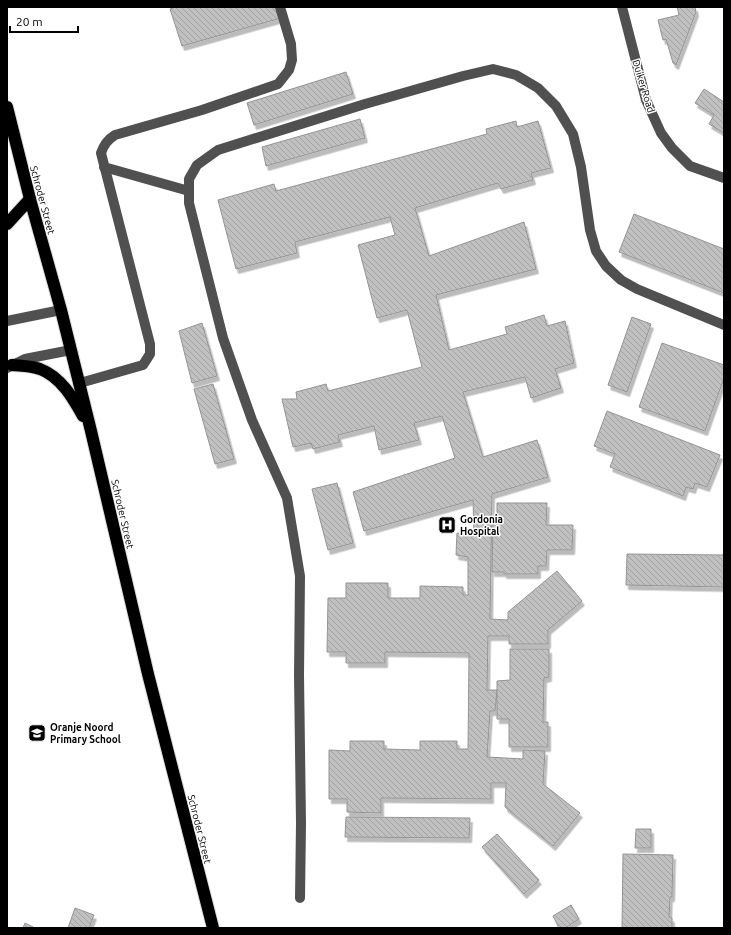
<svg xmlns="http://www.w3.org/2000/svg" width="731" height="935" font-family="Ubuntu,sans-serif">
<defs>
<pattern id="building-back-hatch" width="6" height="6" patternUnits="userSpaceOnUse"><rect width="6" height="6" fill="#c0c0c0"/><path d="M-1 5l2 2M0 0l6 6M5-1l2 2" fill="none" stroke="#a3a3a3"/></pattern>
<filter id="shadow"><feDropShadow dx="2.5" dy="4.5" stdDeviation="0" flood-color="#0004"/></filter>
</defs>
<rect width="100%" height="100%" fill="#fff"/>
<g fill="url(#building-back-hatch)" stroke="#949494" filter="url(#shadow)">
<path d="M176,7H277L281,18L182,46L170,9Z"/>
<path d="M677,7H695L696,12L676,65L673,63L666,39L663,40L658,20L679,15Z"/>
<path d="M346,72L353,94L254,125L247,103Z"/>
<path d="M704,89L724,102V133L709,124L714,115L695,103Z"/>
<path d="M360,119L365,138L266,166L262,147Z"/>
<path d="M516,121L517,127L538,121L551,168L531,173L533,180L501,189L498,183L415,208L429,256L524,222L536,269L436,295L449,350L507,334L505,327L544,315L547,326L565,321L574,363L555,369L561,388L531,398L525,377L463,392L483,457L537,440L548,477L492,494L490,619L508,620V612L557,571L582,601L548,630V644H509V636H488L487,690H497L495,711H490L487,757L523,759V750L545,751L543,784L580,813L553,846L505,807L506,783H491V799L381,798V813L347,812V799H329V750L350,751V741H384V749L420,750V741H457V749H468L469,653L385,652V663H346V652H327L328,598H346V583H388V598H420V586L463,587V595H468V557L456,555L457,533L474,535L473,500L364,531L353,492L455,458L442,416L414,423L419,440L379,450L374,426L338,435L340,442L313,449L311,443L293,447L282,399H297L296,392L326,384L328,391L422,367L407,310L377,318L358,245L395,235L390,217L295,242L297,253L236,269L218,200L274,184L276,191L487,134L486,129Z"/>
<path d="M634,214L724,249V293L619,252Z"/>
<path d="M632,317L651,324L627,392L608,385Z"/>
<path d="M202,323L217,376L192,383L179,331Z"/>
<path d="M662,343L724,365V378L705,431L639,407Z"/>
<path d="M213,384L234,459L215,464L194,389Z"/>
<path d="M607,411L720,455L707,487L695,483L693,489L686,487L683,496L610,467L615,454L594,446Z"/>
<path d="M337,483L353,543L328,550L312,489Z"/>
<path d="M497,503H547L546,525H573L572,550H547L546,566H538V574H504V572H492L493,521H497Z"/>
<path d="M627,554L724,555V587L626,585Z"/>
<path d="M510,649H549V677L544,678L543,722H548V747H509V719H497V681L510,680Z"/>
<path d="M346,817L470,818L469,838L345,837Z"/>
<path d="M636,829H651V848H635Z"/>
<path d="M497,834L539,880L524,894L482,847Z"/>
<path d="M623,854L673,855L672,897H670L669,917L672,918V928H622Z"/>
<path d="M571,905L579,919L565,928H559L553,916Z"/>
<path d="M75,908L94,915L89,928H68Z"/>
<path d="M25,923L35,928H23Z"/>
</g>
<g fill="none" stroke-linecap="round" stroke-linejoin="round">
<defs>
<g id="highway">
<path d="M7,107L30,199L61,310L91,431L148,674L213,928"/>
<path d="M7,224L30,199"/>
<path d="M12,365C22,366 31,366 40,369C61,377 73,398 83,416"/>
</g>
</defs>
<use href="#highway" stroke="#dbdbdb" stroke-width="14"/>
<g stroke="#505050" stroke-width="10">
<path d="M622,7L646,100L661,133L672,148L690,166L724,178"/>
<path d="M104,167L189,191"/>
<path d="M7,321L61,310"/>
<path d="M7,368L25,359L71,350"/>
<path d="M80,383L143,365L150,354V344L101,153C104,145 107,140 115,135L202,110L278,84L289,70L292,60L291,44L280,7"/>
<path d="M300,898L301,823L299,675L300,576L287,498L252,420L223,338L189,203V179L197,165L218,150L365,104L463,76L493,69L516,75L538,88L556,106L573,134L581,167L590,230L596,251L606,266L621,280L637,289L724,325"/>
</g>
<use href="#highway" stroke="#000" stroke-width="12"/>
</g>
<defs>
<symbol id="hospital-square" viewBox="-11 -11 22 22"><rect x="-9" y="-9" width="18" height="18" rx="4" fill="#000" stroke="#fff"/><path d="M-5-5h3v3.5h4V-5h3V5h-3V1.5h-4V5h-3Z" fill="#fff"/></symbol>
<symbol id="school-square" viewBox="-11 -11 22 22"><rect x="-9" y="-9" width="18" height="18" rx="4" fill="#000" stroke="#fff"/><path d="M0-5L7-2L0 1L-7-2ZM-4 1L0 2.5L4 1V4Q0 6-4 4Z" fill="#fff"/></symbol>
</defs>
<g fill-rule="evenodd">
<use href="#hospital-square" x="437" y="515" width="20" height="20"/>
<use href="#school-square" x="27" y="723" width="20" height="20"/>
</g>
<g text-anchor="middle" stroke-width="3" stroke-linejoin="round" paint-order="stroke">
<g font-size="10" fill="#000" stroke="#fff">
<text transform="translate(644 86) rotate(73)" y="4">Duiker Road</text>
<text transform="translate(43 200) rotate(75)" y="4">Schroder Street</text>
<text transform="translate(123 514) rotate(77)" y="4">Schroder Street</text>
<text transform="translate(200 829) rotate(76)" y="4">Schroder Street</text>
</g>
<g font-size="10" font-weight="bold" fill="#000" stroke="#fff" text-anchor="start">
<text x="460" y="523">Gordonia<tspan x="460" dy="12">Hospital</tspan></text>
<text x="50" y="731">Oranje Noord<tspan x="50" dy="12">Primary School</tspan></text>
</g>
</g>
<rect width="731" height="935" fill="none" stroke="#000000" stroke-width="16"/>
<path d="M10 26v6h68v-6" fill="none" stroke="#000000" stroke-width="2"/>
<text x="16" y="26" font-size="12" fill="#000000" stroke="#ffffff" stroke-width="3" paint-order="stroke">20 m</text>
</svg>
